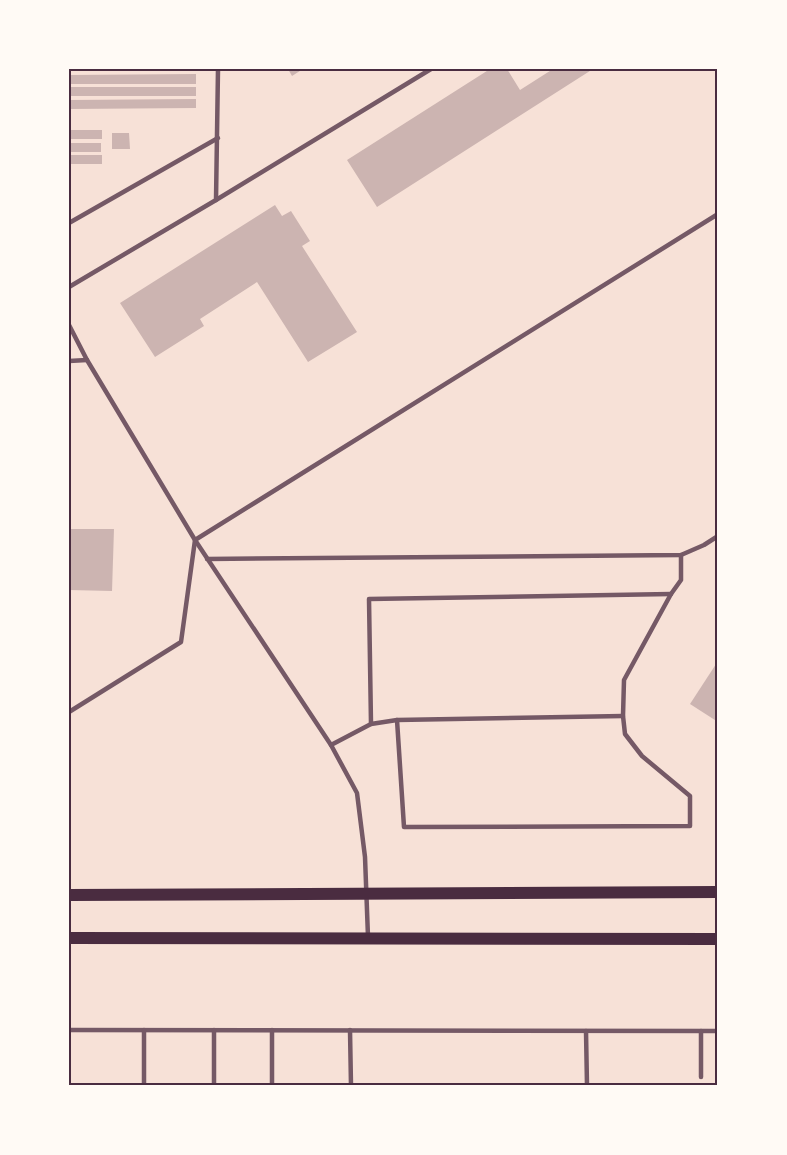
<svg xmlns="http://www.w3.org/2000/svg" width="787" height="1155" font-family="'Playfair Display',serif">
<rect width="100%" height="100%" fill="#f7e1d7"/>
<g fill="#ccb4b1">
<path d="M288,69H303L292,76Z"/>
<path d="M490,69H507L520,90L553,69H593L377,207L347,160Z"/>
<path d="M196,74V84H69V75Z"/>
<rect x="69" y="87" width="127" height="9"/>
<path d="M196,99V108L69,109V100Z"/>
<rect x="69" y="130" width="33" height="9"/>
<path d="M112,133H129L130,149H112Z"/>
<rect x="69" y="143" width="32" height="9"/>
<rect x="69" y="155" width="33" height="9"/>
<path d="M275,205L282,216L291,211L310,241L302,246L357,332L308,362L257,282L200,319L204,326L155,357L120,303Z"/>
<path d="M69,529H114L112,591L69,590Z"/>
<path d="M718,661V722L690,704Z"/>
</g>
<g fill="none" stroke-linecap="round" stroke-linejoin="round">
<g stroke="#755966" stroke-width="4.5">
<path d="M216,200L431,69"/>
<path d="M69,223L218,138"/>
<path d="M69,287L216,200L218,69"/>
<path d="M69,325L87,360L195,540L331,745L357,793L365,857L368,937"/>
<path d="M69,361L87,360"/>
<path d="M207,559L681,555L704,545L718,536"/>
<path d="M69,712L181,642L195,540L718,214"/>
<path d="M397,720L404,827L690,826V796L642,756L625,734L623,716L624,680L671,594L681,580V555"/>
<path d="M371,724L369,599L671,594"/>
<path d="M331,745L371,724L397,720L623,716"/>
<path d="M69,1030L718,1031"/>
<path d="M144,1030V1086"/>
<path d="M214,1030V1086"/>
<path d="M272,1030V1086"/>
<path d="M350,1030L351,1086"/>
<path d="M586,1031L587,1086"/>
<path d="M701,1077V1031"/>
</g>
<g stroke="#4a2c40" stroke-width="12">
<path d="M69,895L718,892"/>
<path d="M69,938L718,939"/>
</g>
</g>
<rect width="787" height="1155" fill="none" stroke="#fffaf5" stroke-width="141"/>
<rect x="70" y="70" width="646" height="1014" fill="none" stroke="#4a2c40" stroke-width="2"/>
</svg>
